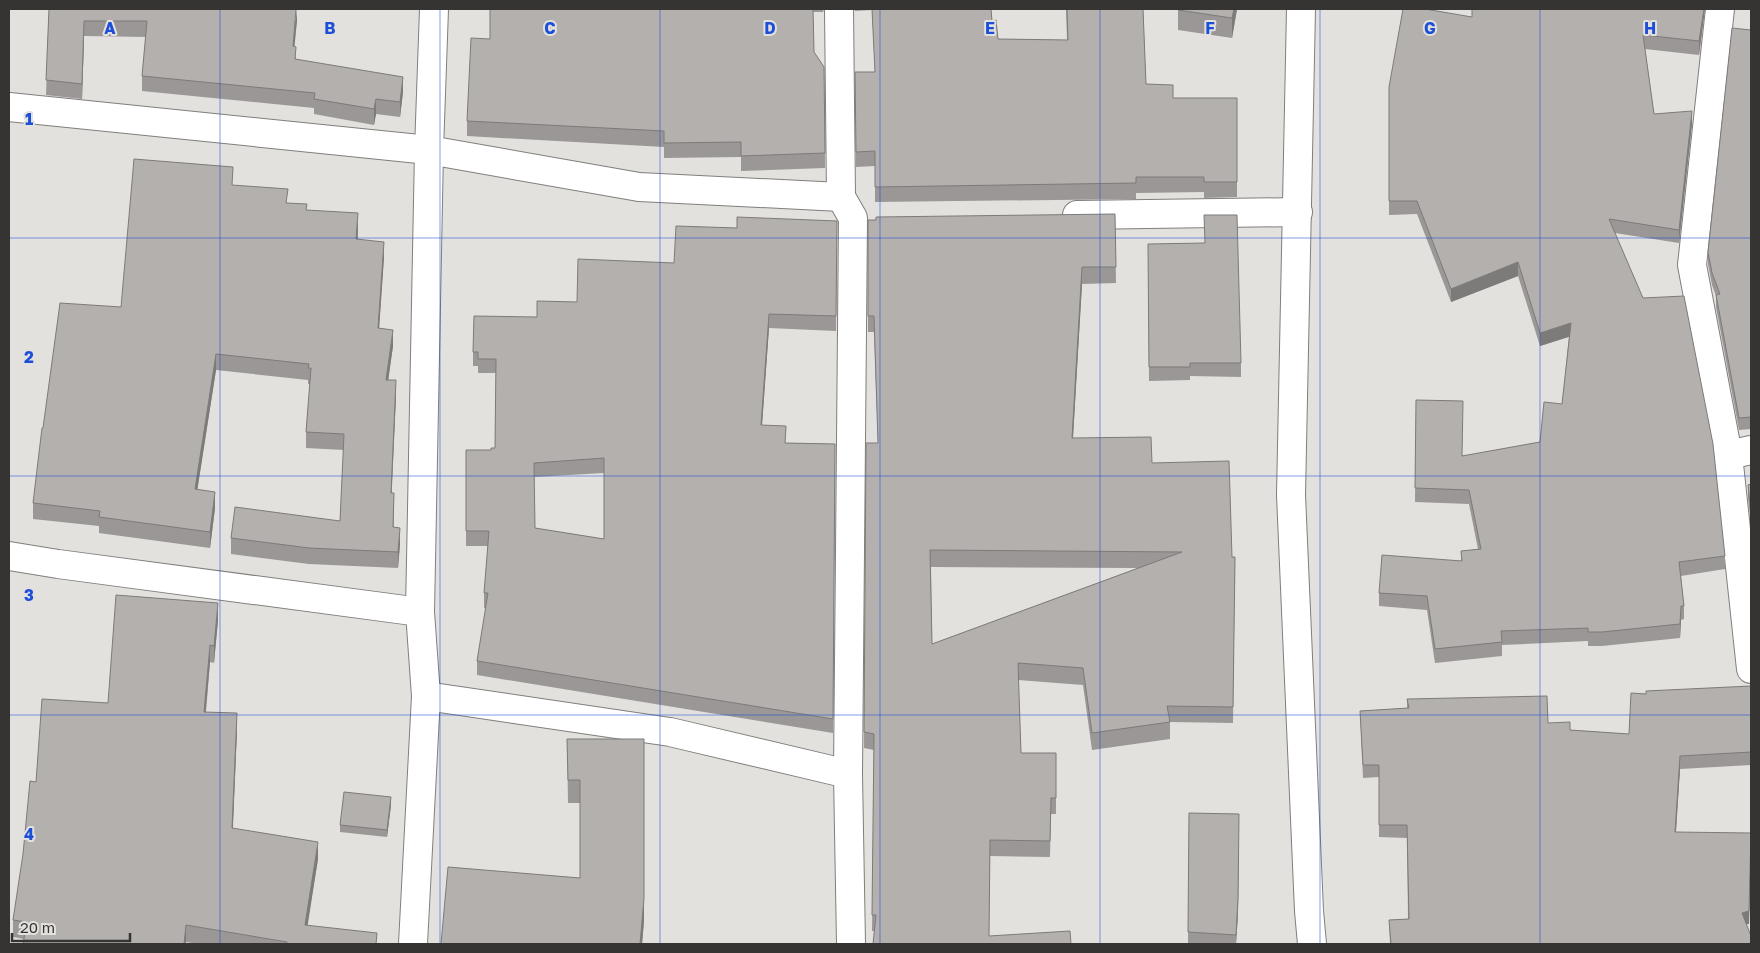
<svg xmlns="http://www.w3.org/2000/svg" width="1760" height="953" font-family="'Golos Text',sans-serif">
<rect width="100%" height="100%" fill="#e3e1de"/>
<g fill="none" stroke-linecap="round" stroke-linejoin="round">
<defs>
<g id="minor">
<path d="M839,9L841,197L853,218L848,774L851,944"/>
<path d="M1301,9L1291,495L1309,911L1312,944"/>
<path d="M1720,9L1692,265L1728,455L1751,669"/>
<path d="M9,107L429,150L639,187L841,197"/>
<path d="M1077,215L1298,212"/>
<path d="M1728,455L1751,450"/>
<path d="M9,556L58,564L420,612"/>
<path d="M426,696L670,732L848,774"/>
<path d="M413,944L426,696L420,612L429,150L434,9"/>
</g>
</defs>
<use href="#minor" stroke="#817e7c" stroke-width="30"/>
<use href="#minor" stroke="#fff" stroke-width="28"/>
</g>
<g fill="#9a9796" fill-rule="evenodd">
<path d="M49,9L297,20L294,47L296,60L403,92L400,117L376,114L374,125L314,114V108L142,91V76L146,37L84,36L82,99L46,95Z"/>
<path d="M490,9H824L823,12H813L814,52L824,67L825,168L741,171V157L664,158V147L467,136V121L490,39Z"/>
<path d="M854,9H991L992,21L998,39L1067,40L1066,9H1143L1146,84L1173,98H1237V197L1204,198V192L1136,193V199L875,202V166L856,167L855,72H875L872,10L855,11Z"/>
<path d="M1178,9H1237L1232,38L1178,30Z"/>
<path d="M1705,9L1699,55L1645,49L1654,114L1692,124L1679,243L1615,233L1725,556V569L1681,576L1684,606V619L1681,620L1680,638L1602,646H1588V641L1502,645V656L1435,663L1427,610L1379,606V593L1461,561V551L1478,549L1469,504L1415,502L1416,400L1463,456L1540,442L1562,404L1569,337L1540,346L1518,276L1451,302L1417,214L1389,215V87L1472,17Z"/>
<path d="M1751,30V429L1739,430L1716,307V296L1712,285L1708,264V252Z"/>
<path d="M233,185L288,203L358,229V239L384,257L379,329L393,346L388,380L396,396L391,493L394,509L393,528L400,544L398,568L309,564L231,554V538L340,521L344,450L306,448V432L310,384H308V380L216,370L197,490L215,508L210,548L99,533V526L33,519V503L43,428L121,307Z"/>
<path d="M1115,214L1116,283L1082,284L1073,438L1152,463L1232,557H1235L1233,723L1170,722V739L1092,750L1083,685L1018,680L1021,753H1056V814H1051L1050,857L990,856L989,936L1071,944L872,931L874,750L864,748L866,443H878L874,332H868V220ZM931,567L1138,568L932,644Z"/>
<path d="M837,221L836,331L769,328L762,425L786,443L835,444L833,733L477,675V661L486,608H484V593L488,546H466V450H491L495,448L496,373H478V366H473V352L537,317L577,302L674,263L737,228ZM604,473V539L535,528L534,477Z"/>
<path d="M1148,244L1241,363V377L1190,376V380L1149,381Z"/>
<path d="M1751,484V525L1748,498V485Z"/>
<path d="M218,620L214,663L210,662L206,712L237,730L233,828L318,859L307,925L377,944H198L186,942L24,939L13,937V920L36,782L108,703Z"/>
<path d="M1751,686V765L1680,769L1676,832L1751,846L1749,924H1746L1751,944H1390L1389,920L1408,919L1407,838L1379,837V777L1363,778L1360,711L1407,708V699L1548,723L1570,730L1629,734L1646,694Z"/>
<path d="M567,739H644V921L642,944H441L580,878V803H568Z"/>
<path d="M391,805L387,837L340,832V825Z"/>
<path d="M1189,813L1238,913L1236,944H1188Z"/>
</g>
<g fill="#7d7b7a">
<path d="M297,9V20L293,62V46Z"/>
<path d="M1234,9H1237L1232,38V18Z"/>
<path d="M1704,9H1705L1699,55V41Z"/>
<path d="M84,21V36L82,99V84Z"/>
<path d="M403,77V92L400,117V102Z"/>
<path d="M376,99V114L374,125V109Z"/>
<path d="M1692,111V124L1679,243V230Z"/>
<path d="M358,213V229L356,255V239Z"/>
<path d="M384,242V257L378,344V328Z"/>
<path d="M1518,262V276L1451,302V289Z"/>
<path d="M1082,267V284L1072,454V438Z"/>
<path d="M769,314V328L761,439V425Z"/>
<path d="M1571,323V336L1540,346V333Z"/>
<path d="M393,330V346L386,396V380Z"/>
<path d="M216,354V370L195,505V489Z"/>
<path d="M396,380V396L391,509V493Z"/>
<path d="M215,492V508L210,548V532Z"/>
<path d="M394,493V509L393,543V527Z"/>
<path d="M400,528V544L398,568V552Z"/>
<path d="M218,603V620L214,663V646Z"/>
<path d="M1681,606V620L1680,638V624Z"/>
<path d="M210,645V662L204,729V712Z"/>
<path d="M237,713V730L232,845V828Z"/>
<path d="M1680,756V769L1675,845V832Z"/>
<path d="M391,797V805L387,837V830Z"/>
<path d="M1239,828L1238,913L1236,944V935Z"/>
<path d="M1751,833L1749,924L1742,925V913Z"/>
<path d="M318,842V859L305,942V925Z"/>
<path d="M644,898V921L642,944H640Z"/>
<path d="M186,925V944H184Z"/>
</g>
<g fill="#b3b0ae" stroke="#7d7b7a" fill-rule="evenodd">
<path d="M49,9H296L293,46L296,47L295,59L403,77L400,102L376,99L374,109L314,99L315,93L142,76L147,21H84L82,84L46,80Z"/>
<path d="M490,9H813L814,52L824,67L825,153L741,156V142L664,143V131L467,121L471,38L490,39Z"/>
<path d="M872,9H991L992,21L996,20L998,39L1068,40L1067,9H1143L1146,84L1173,85V98H1237V182H1204V177H1136V183L875,187V151L856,152L855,72H875Z"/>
<path d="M1178,9H1234L1232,18L1178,10Z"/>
<path d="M1403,9H1425L1472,17V9H1704L1699,41L1643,35L1654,114L1692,111L1679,230L1609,219L1643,298L1684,296L1713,444L1725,556L1679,562L1684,606H1681L1680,624L1602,632H1588V628L1501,631L1502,642L1435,649L1427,596L1379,593L1382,555L1462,561L1461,551L1481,549L1469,490L1415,488L1416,400L1463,401L1462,456L1540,442L1544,402L1562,404L1571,323L1540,333L1518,262L1451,289L1417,201H1389V87Z"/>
<path d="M1732,28L1751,30V417L1739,418L1716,295L1720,294L1712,273L1708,252Z"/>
<path d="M134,159L233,167L232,185L288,189L286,203L307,204L306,210L358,213L356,239L384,242L378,328L393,330L386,380H396L391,493H394L393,527L400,528L398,552L309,548L231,538L235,507L340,521L344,434L306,432L311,368H308L309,364L216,354L195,489L215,492L210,532L99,517L100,511L33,503L42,428H43L60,303L121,307Z"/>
<path d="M1115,214L1116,267H1082L1072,438L1151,437L1152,463L1229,461L1232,557H1235L1233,707L1167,706L1170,722L1092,733L1083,668L1018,663L1021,753H1056V798H1051L1050,841L990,840L989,936L1070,931L1071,944H873L876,915H872L874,734L864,732L866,443H878L874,316H868V220H876V217ZM930,550L1182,552L932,644Z"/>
<path d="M1204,215H1237L1241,363H1190V367H1149L1148,244L1205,243Z"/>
<path d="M737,217L837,221L836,316L769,314L761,425L786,426L785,443L835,444L833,719L477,661L488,593H484L489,531H466V450H491V448H495L496,359H478V352H473L474,316L537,317V301L577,302L578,259L674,263L676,226L737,228ZM604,458V539L535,528L534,463Z"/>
<path d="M1751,484V512L1748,485Z"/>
<path d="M116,595L218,603L214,646L210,645L204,712L237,713L232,828L318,842L305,925L377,933L376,944H287V942L186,925L184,944H23L27,922L13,920L23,854L30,781L36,782L42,699L108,703Z"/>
<path d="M1751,686V752L1680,756L1675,832L1751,833L1749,911L1742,913L1751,936V944H1391L1389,920L1409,919L1407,825H1379V765H1363L1360,711L1409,708L1407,699L1547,696L1548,723L1570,722V730L1629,734L1631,693L1646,694V691Z"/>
<path d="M567,739H644V898L640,944H441L448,867L580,878V780H568Z"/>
<path d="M344,792L391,797L387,830L340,825Z"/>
<path d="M1189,813L1239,814L1238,899L1236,935L1188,932Z"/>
</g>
<path fill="none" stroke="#1d4ed8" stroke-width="1" stroke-opacity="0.55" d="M220,9V944M440,9V944M660,9V944M880,9V944M1100,9V944M1320,9V944M1540,9V944M9,238H1751M9,476H1751M9,715H1751"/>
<g font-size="16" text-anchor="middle" font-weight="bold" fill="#1d4ed8" stroke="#e3e1de" stroke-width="4" stroke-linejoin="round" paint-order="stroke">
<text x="110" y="34">A</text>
<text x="330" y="34">B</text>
<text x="550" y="34">C</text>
<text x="770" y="34">D</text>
<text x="990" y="34">E</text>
<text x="1210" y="34">F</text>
<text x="1430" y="34">G</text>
<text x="1650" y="34">H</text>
<text x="29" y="125">1</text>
<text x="29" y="363">2</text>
<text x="29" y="601">3</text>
<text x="29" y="840">4</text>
</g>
<rect width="1760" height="953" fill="none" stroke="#353433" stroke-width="20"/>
<path d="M12 933v8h118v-8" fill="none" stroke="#353433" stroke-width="2.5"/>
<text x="20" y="933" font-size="15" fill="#353433" stroke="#e3e1de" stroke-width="4" paint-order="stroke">20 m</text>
</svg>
